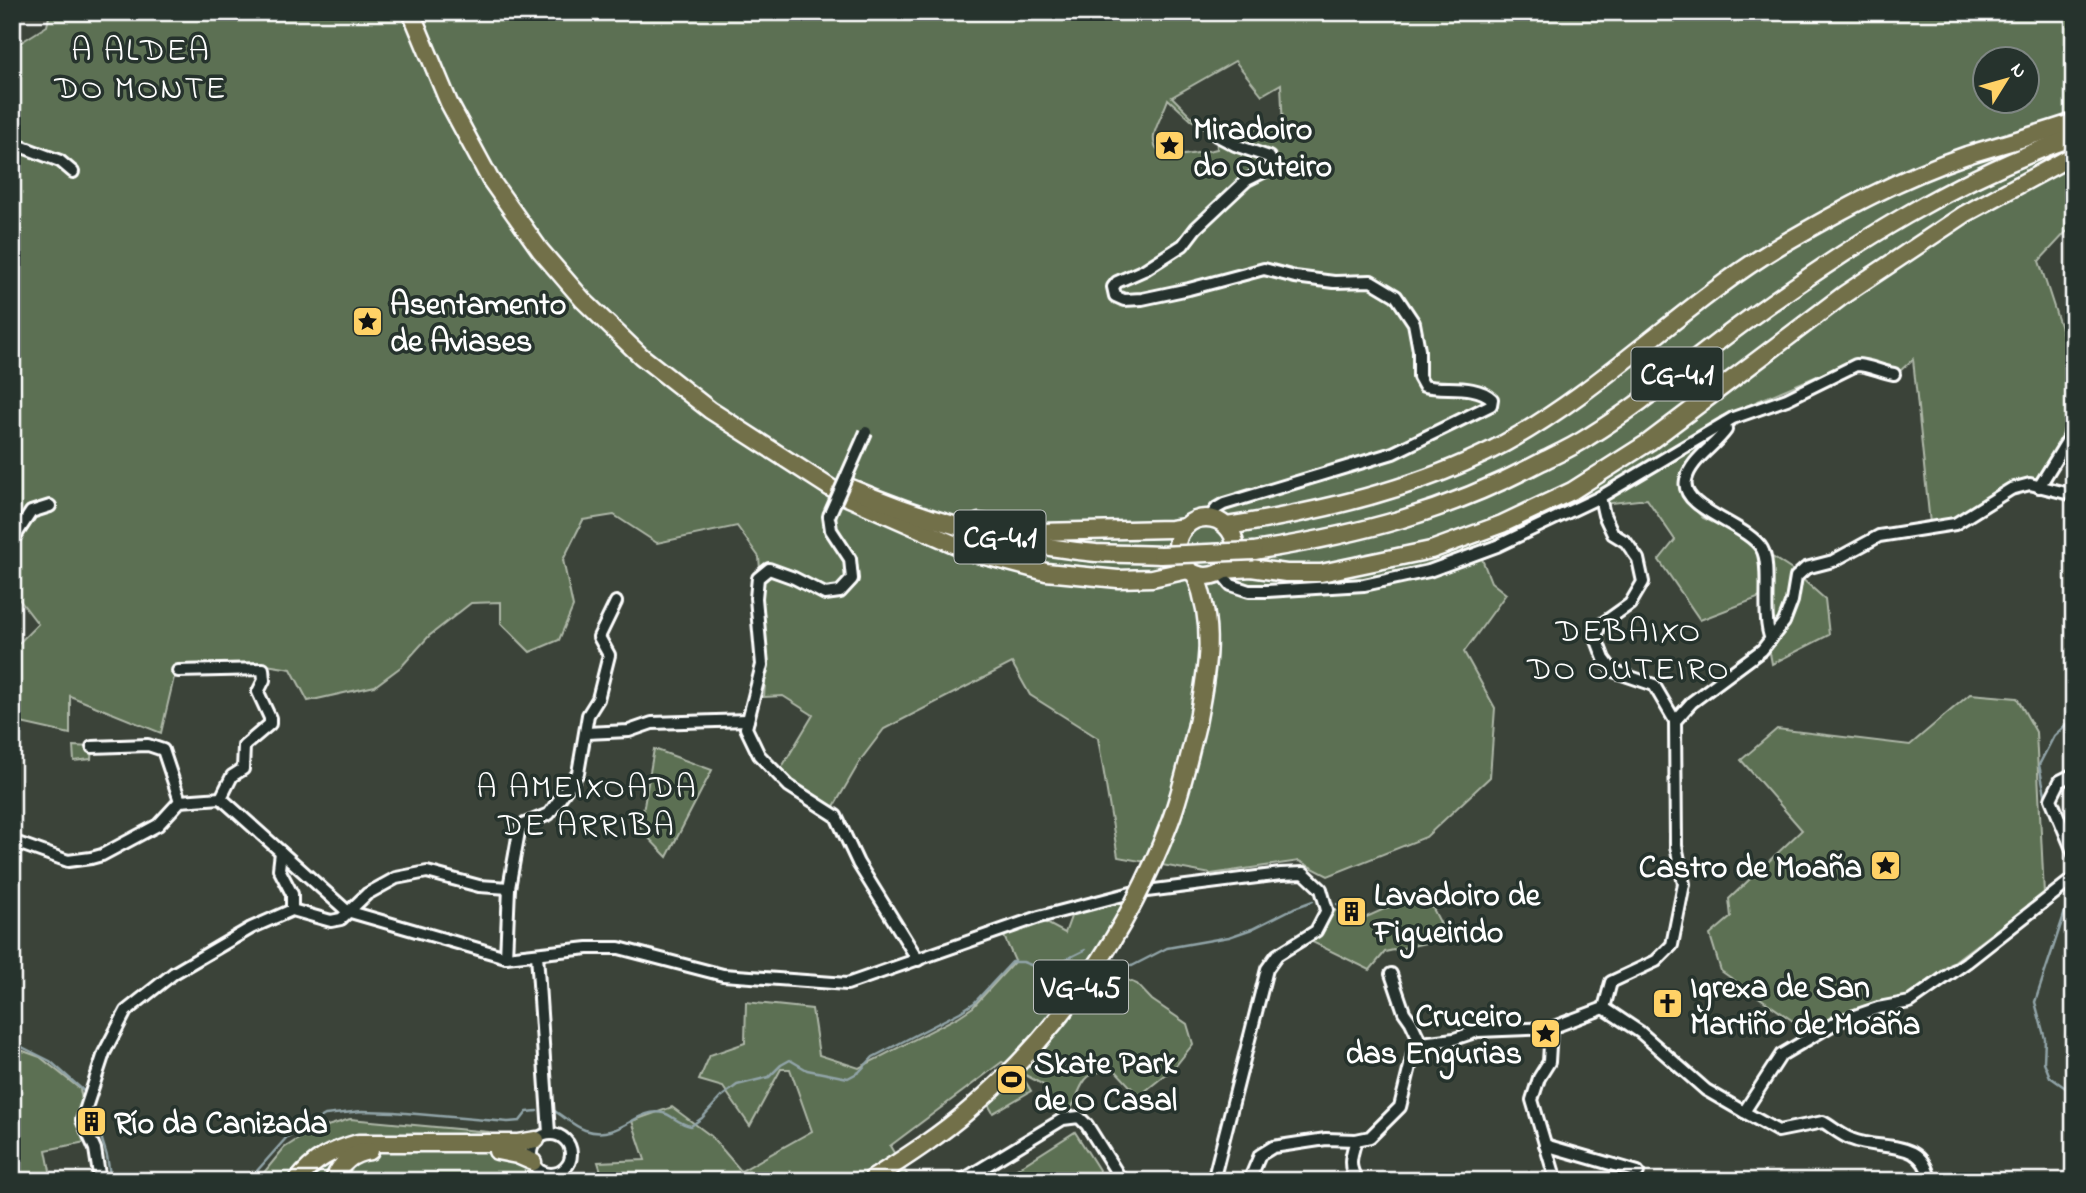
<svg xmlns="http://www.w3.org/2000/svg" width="2086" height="1193" font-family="'Indie Flower',sans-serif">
<rect width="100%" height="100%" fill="#3b4339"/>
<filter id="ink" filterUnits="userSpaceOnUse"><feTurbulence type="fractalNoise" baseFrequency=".0143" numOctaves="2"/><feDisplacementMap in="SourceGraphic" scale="14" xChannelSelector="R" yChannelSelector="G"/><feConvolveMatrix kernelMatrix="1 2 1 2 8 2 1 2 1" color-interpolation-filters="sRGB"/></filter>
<g filter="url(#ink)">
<g fill="#5c6f52" stroke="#aeb7a8" stroke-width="2" fill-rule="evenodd">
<path d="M50,12H2074V229L2066,232L2039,261L2064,338L2068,386V424L2056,451L2036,479L2007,486L1962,517L1930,524L1913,359L1899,372L1855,360L1720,417L1683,497L1703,518L1736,533L1792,570L1825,599L1829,635L1772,664L1760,597L1700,620L1659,560L1675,540L1647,499L1594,505L1482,559L1491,582L1506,594L1464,652L1495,708L1490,777L1426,837L1328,876L1299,861L1211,874L1118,857L1098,738L1030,695L1012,663L884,729L862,758L833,808L779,772L813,715L783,696L764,697L767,655L759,557L737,526L657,543L614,515L583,520L563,560L573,607L559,640L530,652L501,623V602L471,603L429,636L402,666L375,686L308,701L291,669L260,664L176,669L161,733L70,696V734L12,721V650L38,624L12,590V48L47,26ZM1984,60H2026V102H1984ZM1235,61L1262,95L1281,84L1283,130L1252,123L1249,134L1217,133L1194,119L1172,97ZM1168,99L1191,120L1216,135L1217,149C1200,152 1150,168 1154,135C1156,125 1165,109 1168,99Z"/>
<path d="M1970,694L2017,698L2036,732L2044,894L1908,996L1806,1030L1721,971L1710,935L1731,917L1729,899L1802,830L1741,760L1777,729L1910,745Z"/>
<path d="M73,746L92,747L91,759L74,761Z"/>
<path d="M654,749L712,770L667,857L640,829Z"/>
<path d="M1424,891L1448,938L1385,952L1370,970L1308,940L1332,909L1360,920Z"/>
<path d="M1132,899L1096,961L1112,974L1137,984L1152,1000L1187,1024L1193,1044L1174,1068L1139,1096L1115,1070C1080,1071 1084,1084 1070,1111L1055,1109L1047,1096L1045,1086L1020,1072L1031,1091L993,1113L980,1091L1015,1069L1002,1062L890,1146L911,1181H604L598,1162L645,1160L632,1121L672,1107L711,1136L741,1171L812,1131L790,1069H781L750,1126L723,1087L699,1080L710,1055L745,1043L746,1002L812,1009L819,1055L859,1068L958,1017L973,1007L1015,961L1003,934L1043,921L1065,933L1072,914Z"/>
<path d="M12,1047L40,1057L80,1089L90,1141L46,1150L52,1181H12Z"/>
<path d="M350,1119L489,1132C494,1140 499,1151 506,1158C517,1167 530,1167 541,1181H257L284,1148L311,1131Z"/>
<path d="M1075,1132L1106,1181H998Z"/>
</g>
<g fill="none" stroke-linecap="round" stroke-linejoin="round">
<g stroke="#91a4a8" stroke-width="2.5">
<path d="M2046,799L2039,765L2054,736L2074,717"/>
<path d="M2064,844L2072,871"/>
<path d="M2074,885L2035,1002L2045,1039L2044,1062L2050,1077L2074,1094"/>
<path d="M1337,904L1346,909"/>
<path d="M1107,958L1132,966L1167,948L1229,937L1252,929L1294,908L1313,901"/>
<path d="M12,1042L50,1061L86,1093"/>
<path d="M91,1104L107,1156L110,1175L114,1181"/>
<path d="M553,1110C563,1116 574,1126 585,1130C620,1142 636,1107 663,1113C671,1114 678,1124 691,1126L702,1118L721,1097L737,1085L769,1077L781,1065L790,1060L807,1070L848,1078L859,1072L873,1057L960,1012L974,1003L1012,962H1023L1044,970L1085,950"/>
<path d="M248,1181L287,1137L325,1115L362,1111L394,1112L508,1122L520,1121L527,1112L537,1111"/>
</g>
<defs>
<g id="minor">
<path d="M12,143L60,161L73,172"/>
<path d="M2074,343L2071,357L2074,387"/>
<path d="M1725,423L1726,430C1715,446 1690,460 1686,480C1679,509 1748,524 1762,549C1772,566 1761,616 1771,639"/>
<path d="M2039,487L2069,438L2074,416"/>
<path d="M1600,497L1604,515L1613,534L1626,542L1638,559L1643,582L1630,604L1599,626L1596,638L1604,659L1613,671L1654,685L1675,721L1676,846L1684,884L1672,945L1656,961L1611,982L1604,1008"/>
<path d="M829,516L831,530L850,559L852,579L840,592L825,594L794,578L769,569L758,578L756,598L762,665L746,728L759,755L789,786L836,816L858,863L918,960"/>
<path d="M1209,518L1217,508L1224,504L1393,453L1491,405L1492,399C1475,383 1445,391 1424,386L1419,377V350L1414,323L1396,296L1371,281L1334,282L1295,277L1264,269L1189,289L1142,299L1124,300L1115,296L1113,287L1117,282L1144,270L1183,245L1196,228L1247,180L1269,169L1273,164L1269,157L1235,145L1216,135"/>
<path d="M12,541L31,512L50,506"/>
<path d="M1221,573L1231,585L1249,591H1267L1364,585L1429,571L1497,546L1600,497L1733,418L1787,399L1856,365C1869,365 1881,372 1894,374"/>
<path d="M178,671L263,669L264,680L258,692L270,718V724L244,746L243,769L232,776L221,798"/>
<path d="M1675,721L1692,702L1762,650L1784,622L1792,601L1796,577L1806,568L1833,561L1879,536L1955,524L2011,489L2030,484L2074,495"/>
<path d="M586,733L629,731L652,723L748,720"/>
<path d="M92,747L148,745L163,750L180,801"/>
<path d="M2074,774L2060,781L2051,799L2074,854"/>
<path d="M12,841L68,861L91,858L102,855L158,825L180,801L221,798L347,911L506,957L588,948H619L723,975L847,984L1039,917L1131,893L1281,874L1304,873L1321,889L1327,910L1316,931L1277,955L1267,969L1213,1181"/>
<path d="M281,852L279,869L292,894V910"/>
<path d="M537,954L549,1133"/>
<path d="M506,957L509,888"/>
<path d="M1391,974L1404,1012L1411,1022L1421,1043"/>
<path d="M1604,1008L1640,1032L1706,1090L1744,1112L1781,1055L1837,1022L1878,1008L1910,1002L1967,962L2074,878"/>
<path d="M1551,1028L1549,1062L1539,1078L1532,1100L1554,1174L1553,1181"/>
<path d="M1744,1112L1778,1131L1823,1122C1832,1127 1841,1135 1851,1139C1881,1152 1923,1136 1930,1181"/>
<circle cx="551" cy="1154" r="20"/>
<path d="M1356,1140C1351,1156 1347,1167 1358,1181"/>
<path d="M1545,1145L1638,1172"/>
<path d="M100,1181L95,1149L82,1120L104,1053L126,1011L174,973L251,928L292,910L331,921L341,919L367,894L396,878L427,872L479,886L509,888L520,826L549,814L578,773L588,715L598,699L609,655L599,637L616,602"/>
<path d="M961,1181L1063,1119L1079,1117L1087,1125L1122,1181"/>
<path d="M1249,1181L1260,1155L1273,1147L1326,1139L1356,1140L1370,1137L1400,1107L1413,1054L1421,1043L1454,1039L1478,1031L1551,1028L1604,1008"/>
</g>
<g id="highway">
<path d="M411,12L449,103L490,179L540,250L583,300L641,356L710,410L840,494L974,553L1046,572L1118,579L1152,578L1188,570"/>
<path d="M846,486C925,520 1010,545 1096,553C1118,554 1140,554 1161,555"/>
<circle cx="1206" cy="547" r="29"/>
<path d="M979,522L1039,532L1171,529L1185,527"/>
<path d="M1227,526C1320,512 1422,488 1505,443C1605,388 1684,303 1781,245C1841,210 1902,177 1967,155C2003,144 2039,134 2074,122"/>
<path d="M1254,551C1361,534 1444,513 1541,462C1557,454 1573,447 1588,437C1645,402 1696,357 1750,318C1851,245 1956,178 2074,137"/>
<path d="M1225,570L1251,568L1286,573H1321L1431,550L1502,524L1572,491L1649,442L1845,294L1965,214L2074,155"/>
<path d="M1195,574C1216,627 1207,670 1197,724"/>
<path d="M497,1151L517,1155L533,1162"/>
<path d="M297,1181C314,1159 333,1150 358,1143H518L536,1140"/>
<path d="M333,1181C340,1164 351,1153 370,1151"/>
</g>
</defs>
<use href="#minor" stroke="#fff" stroke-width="16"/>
<use href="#highway" stroke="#fff" stroke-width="21"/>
<use href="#minor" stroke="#26332d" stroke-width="10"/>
<use href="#highway" stroke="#726f4a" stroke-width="16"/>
<defs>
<path id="minor-bridge" d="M829,516L866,432"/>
<g id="highway-bridge">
<path d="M1161,555L1254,551"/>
<path d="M869,1181C903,1159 938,1137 969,1110C1059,1033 1128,933 1170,822C1182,790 1189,757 1197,724"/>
</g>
</defs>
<use href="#minor-bridge" stroke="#fff" stroke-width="16" stroke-linecap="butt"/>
<use href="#highway-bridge" stroke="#fff" stroke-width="21" stroke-linecap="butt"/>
<use href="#minor-bridge" stroke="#26332d" stroke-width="10"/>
<use href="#highway-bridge" stroke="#726f4a" stroke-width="16"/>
</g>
</g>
<defs>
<symbol id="sight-square" viewBox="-11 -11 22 22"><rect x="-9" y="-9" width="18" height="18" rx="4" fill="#ffd166" stroke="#26332d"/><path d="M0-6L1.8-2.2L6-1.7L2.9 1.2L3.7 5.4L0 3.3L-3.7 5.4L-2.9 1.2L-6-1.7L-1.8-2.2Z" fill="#111"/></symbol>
<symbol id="building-square" viewBox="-11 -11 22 22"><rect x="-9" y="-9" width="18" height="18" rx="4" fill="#ffd166" stroke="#26332d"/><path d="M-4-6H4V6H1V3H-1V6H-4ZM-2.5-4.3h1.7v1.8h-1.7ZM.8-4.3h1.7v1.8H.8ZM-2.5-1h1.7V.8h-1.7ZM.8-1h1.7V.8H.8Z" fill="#111"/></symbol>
<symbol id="church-square" viewBox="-11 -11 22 22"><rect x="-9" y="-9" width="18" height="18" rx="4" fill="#ffd166" stroke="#26332d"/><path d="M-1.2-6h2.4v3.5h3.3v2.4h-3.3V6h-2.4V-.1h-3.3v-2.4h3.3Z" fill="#111"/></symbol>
<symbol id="stadium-square" viewBox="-11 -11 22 22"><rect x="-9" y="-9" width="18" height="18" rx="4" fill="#ffd166" stroke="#26332d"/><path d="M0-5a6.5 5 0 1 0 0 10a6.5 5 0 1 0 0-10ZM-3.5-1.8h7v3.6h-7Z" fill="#111"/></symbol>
</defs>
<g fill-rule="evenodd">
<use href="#sight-square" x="1152" y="128" width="35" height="35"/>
<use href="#sight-square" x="350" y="304" width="35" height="35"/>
<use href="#sight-square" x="1868" y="848" width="35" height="35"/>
<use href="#building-square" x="1334" y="894" width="35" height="35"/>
<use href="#church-square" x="1650" y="986" width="35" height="35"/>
<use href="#sight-square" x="1528" y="1016" width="35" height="35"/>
<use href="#stadium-square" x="994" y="1062" width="35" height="35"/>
<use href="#building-square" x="74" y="1104" width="35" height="35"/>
</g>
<g text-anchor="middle" stroke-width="7" stroke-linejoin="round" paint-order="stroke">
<g fill="#26332d" stroke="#bec2c0" stroke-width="2">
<rect x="1631.5" y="347.5" width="91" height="53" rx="5"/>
<rect x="954.5" y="510.5" width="91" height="53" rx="5"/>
<rect x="1034" y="960.5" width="94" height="53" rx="5"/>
</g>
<g font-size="30" font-weight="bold" fill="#fff">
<text x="1677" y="384">CG-4.1</text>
<text x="1000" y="547">CG-4.1</text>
<text x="1081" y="997">VG-4.5</text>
</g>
<g font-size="32" font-weight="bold" fill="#fff" stroke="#26332d" text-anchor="start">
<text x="1193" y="139">Miradoiro<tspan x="1193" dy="37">do Outeiro</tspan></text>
<text x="390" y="314">Asentamento<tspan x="390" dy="37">de Aviases</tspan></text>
<text x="1862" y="877" text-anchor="end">Castro de Moaña</text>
<text x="1374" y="905">Lavadoiro de<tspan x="1374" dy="37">Figueirido</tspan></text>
<text x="1690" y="997">Igrexa de San<tspan x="1690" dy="37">Martiño de Moaña</tspan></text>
<text x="1522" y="1026" text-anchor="end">Cruceiro<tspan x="1522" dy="37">das Engurias</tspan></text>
<text x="1034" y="1073">Skate Park<tspan x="1034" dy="37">de O Casal</tspan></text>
<text x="114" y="1133">Río da Canizada</text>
</g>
<g font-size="33" letter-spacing="2" fill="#fff" stroke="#26332d">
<text x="141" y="60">A ALDEA<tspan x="141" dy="38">DO MONTE</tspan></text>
<text x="1629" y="641">DEBAIXO<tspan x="1629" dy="38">DO OUTEIRO</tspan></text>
<text x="587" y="797">A AMEIXOADA<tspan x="587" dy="38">DE ARRIBA</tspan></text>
</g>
</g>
<rect width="2086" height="1193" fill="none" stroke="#26332d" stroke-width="42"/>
<rect x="21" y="21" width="2044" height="1151" fill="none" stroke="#fff" stroke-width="2.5" filter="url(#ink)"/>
<g transform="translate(2006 80) rotate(53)"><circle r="33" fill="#26332d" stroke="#7d8581" stroke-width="2"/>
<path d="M0-5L12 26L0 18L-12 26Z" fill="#ffd166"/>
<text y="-10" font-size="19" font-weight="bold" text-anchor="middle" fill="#ffffff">N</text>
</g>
</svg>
